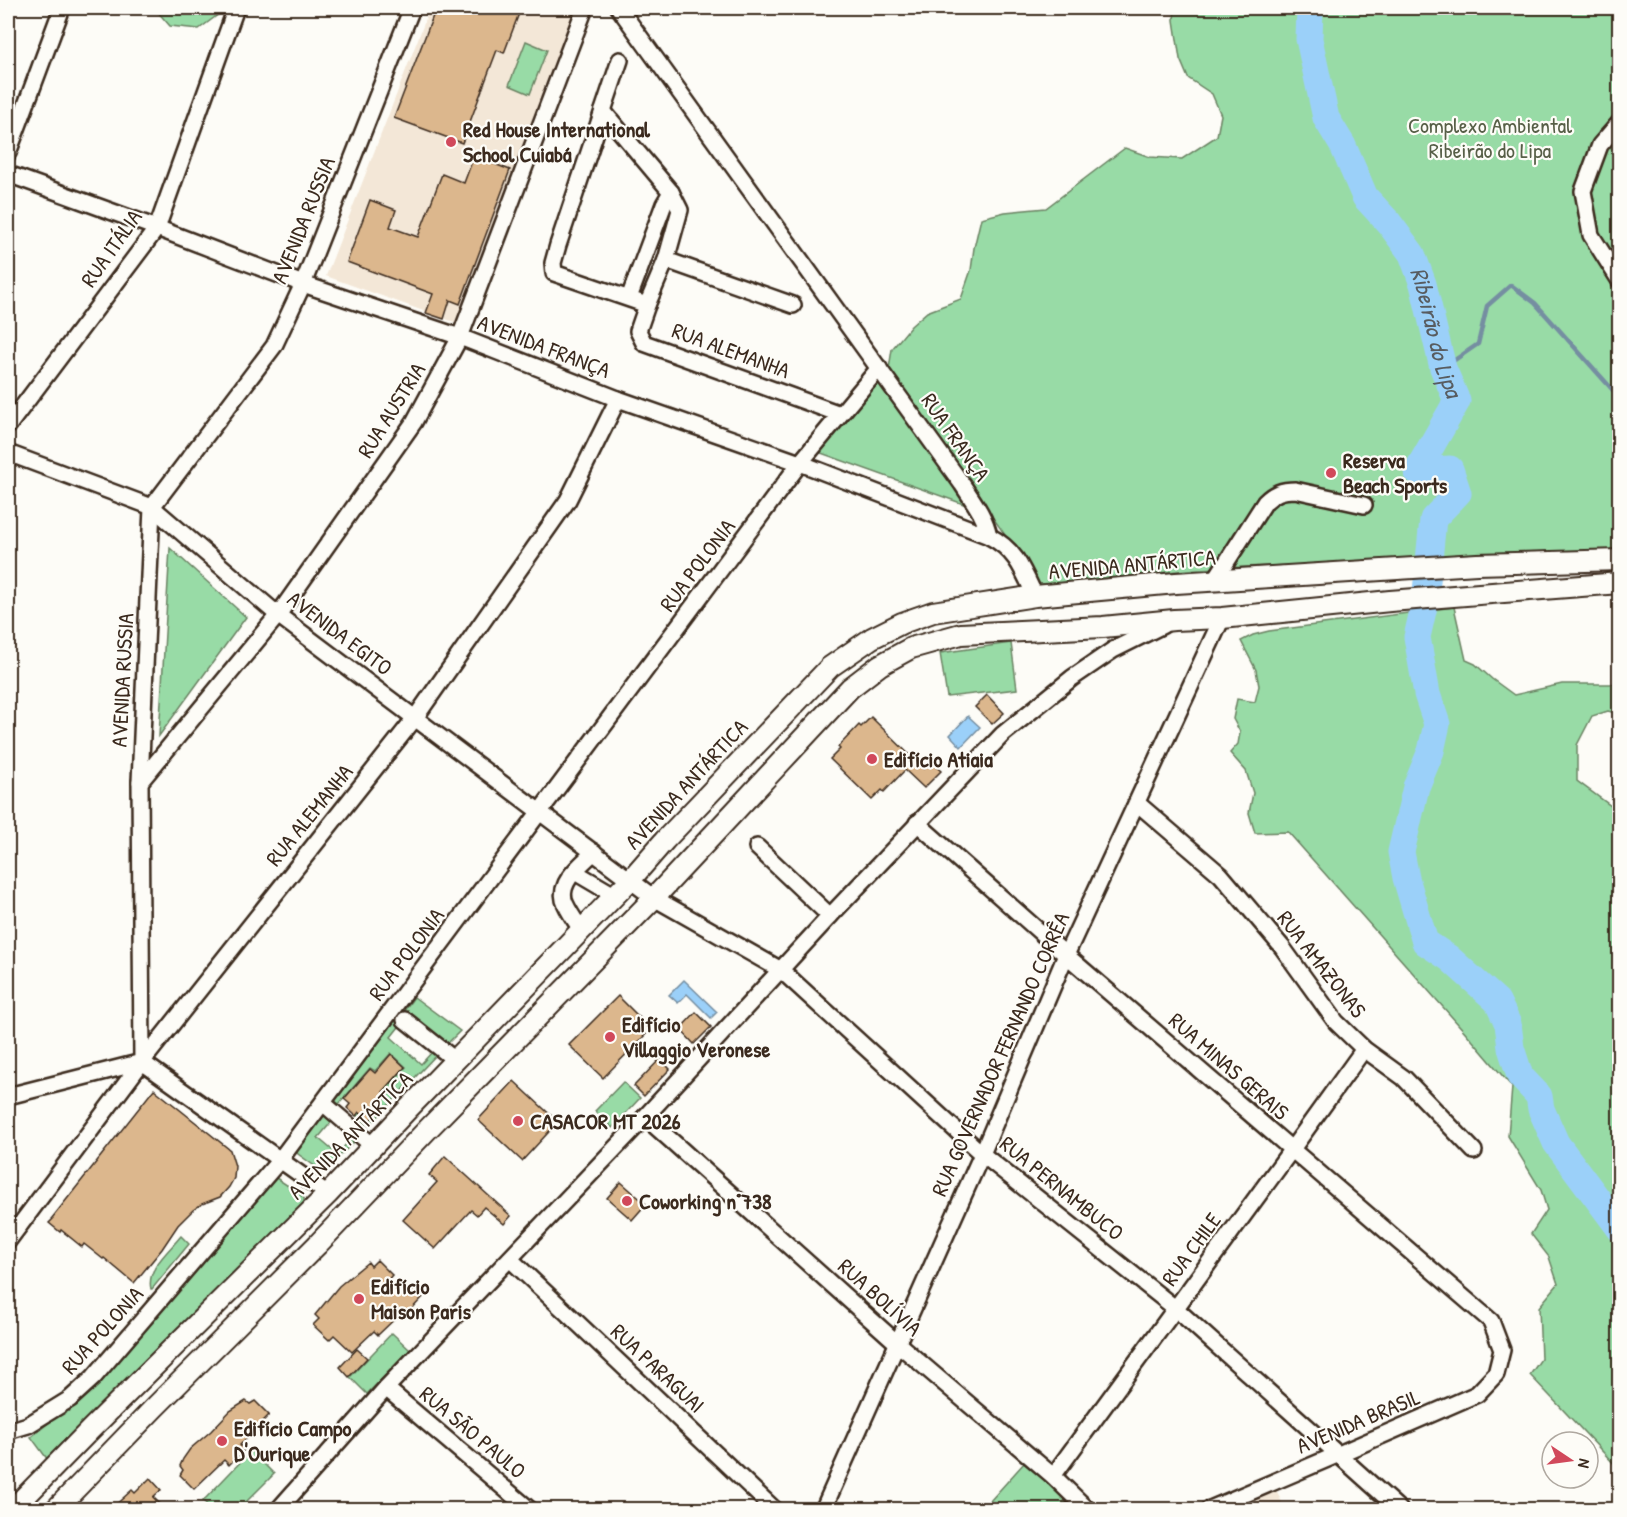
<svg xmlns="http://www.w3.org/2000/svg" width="1627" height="1517" font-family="'Patrick Hand',sans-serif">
<rect width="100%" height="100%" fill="#fdfcf7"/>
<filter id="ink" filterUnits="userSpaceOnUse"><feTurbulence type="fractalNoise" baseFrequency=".0167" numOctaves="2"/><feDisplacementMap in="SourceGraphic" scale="12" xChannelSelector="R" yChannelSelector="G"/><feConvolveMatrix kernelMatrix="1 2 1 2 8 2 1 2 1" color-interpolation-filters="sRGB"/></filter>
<g filter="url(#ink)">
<g fill="#f3e7d7">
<path d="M430,8H575L457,323L326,276Z"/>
<path d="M1275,1487L1285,1509L1216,1510Z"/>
</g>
<g fill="#98dba6" stroke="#6a8262" stroke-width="1.5">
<path d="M157,8H227L199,29L170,26L156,10Z"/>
<path d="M1175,8H1619L1620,483L1616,484L1620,500L1619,551L1198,569L1040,585L889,369L892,349L911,326L927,312L961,299L971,270L974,248L981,218L1005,212L1046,208L1125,148L1150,157L1182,159L1217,136L1221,115L1212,94L1188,78L1180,59L1174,20Z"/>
<path d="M526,41L547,50L530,94L509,85Z"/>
<path d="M877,380L885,384L969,506L821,453V445Z"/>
<path d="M170,548L246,617L159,736Z"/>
<path d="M1454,607L1466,660L1475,664L1492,679L1514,695L1562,684H1613L1619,681V714L1608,711L1592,716L1577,745V781L1619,812V1469L1530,1375L1541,1359L1539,1307L1558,1284L1549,1257L1531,1234L1547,1210L1541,1190L1508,1136L1512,1087L1466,1033L1288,832L1255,833L1249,813L1253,793L1246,771L1230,753L1238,744L1240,732L1233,719L1237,699L1255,702L1259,686L1256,670L1241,641L1253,635L1269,631Z"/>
<path d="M1011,643L1017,689L947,697L940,653Z"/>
<path d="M414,997L460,1031L447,1044L443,1043L403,1012Z"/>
<path d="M396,1018L402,1023L391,1037L421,1064L433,1051L437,1054L369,1126L357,1116L359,1113L369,1121L378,1111L376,1109L388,1095L384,1092L406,1067L391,1053L375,1071L370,1068L339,1104L333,1099Z"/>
<path d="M623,1082L640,1098L612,1128L595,1111Z"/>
<path d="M325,1111L334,1119L318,1138L337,1154L353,1137L356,1140L323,1172L298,1154L296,1150L297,1147Z"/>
<path d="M276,1178L299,1193L304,1198V1204L302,1209L48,1460L31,1437L71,1405L269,1181Z"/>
<path d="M181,1236L189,1244L152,1289H151C146,1269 169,1251 181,1236Z"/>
<path d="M392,1333L410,1350L367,1394L350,1377Z"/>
<path d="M251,1451L274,1474L239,1509H212L203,1501Z"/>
<path d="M1024,1463L1080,1509L982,1510Z"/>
</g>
<g fill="#9bd0f9" stroke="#758ea1" stroke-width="1.5">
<path d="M968,716L980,727L961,747L950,735Z"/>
<path d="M684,980L717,1012L711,1018L687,994L678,1003L669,995Z"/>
</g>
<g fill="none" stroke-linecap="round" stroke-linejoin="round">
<path stroke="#758ea1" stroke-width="4.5" d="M1443,368L1478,344L1487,306L1511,285L1535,303L1620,398"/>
<path stroke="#9bd0f9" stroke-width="27" id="s1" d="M1310,8L1309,39L1326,118L1343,146L1365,197L1389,223L1412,254L1423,284L1443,368L1457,401L1417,471L1450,469L1458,493L1433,519L1425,602L1417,637L1427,694L1437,724L1431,751L1416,787L1401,852L1406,878L1425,942L1449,958L1497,1001L1508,1024L1511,1048L1520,1076L1539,1096L1541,1109L1556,1143L1620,1229"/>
</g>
<g fill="#dcb78d" stroke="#3b2a1e" stroke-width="1.5">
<path d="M436,8H521L504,53L497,50L462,143L394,118Z"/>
<path d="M474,156L510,170L460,304L450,300L444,319L426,313L433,294L347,262L370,200L396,210L390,227L418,237L442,174L464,183Z"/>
<path d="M987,695L1004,713L992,724L975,707Z"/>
<path d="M871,717L924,769L931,762L941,771L924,788L905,770L884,792L882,790L872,800L830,759L840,749L838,747L859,725L861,727Z"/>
<path d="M618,996L651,1029L603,1078L569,1045Z"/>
<path d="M696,1012L711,1027L694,1044L680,1029Z"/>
<path d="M391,1054L405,1067L383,1092L387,1095L375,1109L378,1112L369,1121L359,1112L356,1116L347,1108L350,1104L344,1099L370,1069L375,1073Z"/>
<path d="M660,1059L670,1069L644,1096L634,1086Z"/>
<path d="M514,1081L558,1122L522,1161L478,1120Z"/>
<path d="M154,1089L230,1150L235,1166L234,1178L229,1187L220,1197L202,1204L193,1210L178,1225L162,1249L134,1283L104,1258L103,1259L84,1244L82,1247L61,1230L60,1232L49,1223L53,1219L52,1218Z"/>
<path d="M445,1156L511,1216L504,1224L484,1207L477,1215L471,1210L435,1249L403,1220L437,1182L429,1175Z"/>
<path d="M621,1182L646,1204L632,1220L607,1198Z"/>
<path d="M377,1260L392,1275L387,1281L404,1298L413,1287L423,1297L406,1315L402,1312L378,1335L374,1331L352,1352L334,1335L329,1340L313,1325L319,1319L315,1315L339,1286L368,1262L371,1266Z"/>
<path d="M357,1349L367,1358L349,1377L340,1367Z"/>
<path d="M246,1401L250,1404L255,1401L269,1415L240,1445L244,1450L229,1465L224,1460L194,1489L180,1475L183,1470L180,1466L183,1459L190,1449L211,1431L230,1411Z"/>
<path d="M150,1478L161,1490L153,1497L165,1509H111L132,1490L135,1493Z"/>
</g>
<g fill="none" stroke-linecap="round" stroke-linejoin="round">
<defs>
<g id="minor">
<path d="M619,8L962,484C973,501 985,516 989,536"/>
<path d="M620,60L558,245L553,263L554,273L647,305L638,331L644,343L840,414"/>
<path d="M603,111L671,192L680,210L666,260L647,305"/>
<path d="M1620,122L1600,145L1583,191L1591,235L1620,281"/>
<path d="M8,153L62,8"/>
<path d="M8,174L157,228L303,284L460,337L618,399L800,463L989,536C1016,550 1023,570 1035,596"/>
<path d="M666,260L793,305"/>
<path d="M629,298L664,204L671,192"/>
<path d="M8,426L157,228L236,8"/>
<path d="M8,453L152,507L278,615L654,898L781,970L982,1154L1175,1308L1400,1510"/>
<path d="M1215,580L1265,502C1274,493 1282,490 1295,490L1364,505"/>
<path d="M140,782L278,615L414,422L460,337L585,8"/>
<path d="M1137,803L1221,875L1282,947L1336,1022L1364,1049L1404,1078L1474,1151"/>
<path d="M917,823L1066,955L1491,1321L1502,1350L1496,1374L1477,1394L1339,1454L1208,1510"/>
<path d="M757,847L830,916"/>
<path d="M575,872L614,895"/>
<path d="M581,930C576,921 567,910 564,900C559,881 582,864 594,852"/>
<path d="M405,1020L455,1060"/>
<path d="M8,1096L142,1062"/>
<path d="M323,1103L373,1146"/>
<path d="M645,1117L897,1343L1053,1476L1088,1510"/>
<path d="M328,1194L142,1062L140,782L152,507L274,346L303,284L412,8"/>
<path d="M8,1241L142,1062L415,718L568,500L618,399"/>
<path d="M510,1259L775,1510"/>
<path d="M386,1388L530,1510"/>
<path d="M8,1431L28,1425L70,1399L93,1378L279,1161L800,463L879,368"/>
<path d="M1053,1476L1292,1149L1364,1049"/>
<path d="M278,1510L386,1388L645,1117L830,916L1003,734L1072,678L1113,650L1163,625"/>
<path d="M823,1510L982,1154L1066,955L1222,618"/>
</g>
<g id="major">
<path d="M12,1510L91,1429L328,1194L408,1109L631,879L665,840L830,667L872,638L902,623L933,612L1035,596L1176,583L1477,564L1620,560"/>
<path d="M55,1510L154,1408L317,1245L427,1130L654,898L850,688L880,665L911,648L961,634L1103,627L1174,620L1222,618L1390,601L1620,583"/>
</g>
</defs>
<use href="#minor" stroke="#3b2a1e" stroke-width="20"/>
<use href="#major" stroke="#3b2a1e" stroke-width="24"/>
<use href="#minor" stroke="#fdfcf7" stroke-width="15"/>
<use href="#major" stroke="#fdfcf7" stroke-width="20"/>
</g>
</g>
<g fill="#d1495b" stroke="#fdfcf7" stroke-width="2">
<circle cx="451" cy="142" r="6"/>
<circle cx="1331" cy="473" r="6"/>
<circle cx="872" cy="759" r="6"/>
<circle cx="610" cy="1037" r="6"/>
<circle cx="518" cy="1121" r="6"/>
<circle cx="627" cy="1201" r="6"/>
<circle cx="359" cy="1299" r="6"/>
<circle cx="222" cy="1441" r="6"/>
</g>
<g text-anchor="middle" stroke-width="4.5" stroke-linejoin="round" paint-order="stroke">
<g font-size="22" fill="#575f47" stroke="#fdfcf7">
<text x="1490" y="133">Complexo Ambiental<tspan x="1490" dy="25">Ribeirão do Lipa</tspan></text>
</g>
<g font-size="22" font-weight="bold" fill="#3b2a1e" stroke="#fdfcf7" text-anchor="start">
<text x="463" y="137">Red House International<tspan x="463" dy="25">School Cuiabá</tspan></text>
<text x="1343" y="468">Reserva<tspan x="1343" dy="25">Beach Sports</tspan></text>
<text x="884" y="767">Edifício Atiaia</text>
<text x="622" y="1032">Edifício<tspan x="622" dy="25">Villaggio Veronese</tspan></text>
<text x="530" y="1129">CASACOR MT 2026</text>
<text x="639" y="1209">Coworking n°738</text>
<text x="371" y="1294">Edifício<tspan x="371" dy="25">Maison Paris</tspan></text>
<text x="234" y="1436">Edifício Campo<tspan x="234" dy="25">D'Ourique</tspan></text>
</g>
<g font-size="22" fill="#3b2a1e" stroke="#fdfcf7">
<text transform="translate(303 220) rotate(-68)" y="8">AVENIDA RUSSIA</text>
<text transform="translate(111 248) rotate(-55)" y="8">RUA ITÁLIA</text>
<text transform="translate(544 346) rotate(21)" y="8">AVENIDA FRANÇA</text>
<text transform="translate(731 350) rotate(20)" y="8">RUA ALEMANHA</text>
<text transform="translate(391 410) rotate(-58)" y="8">RUA AUSTRIA</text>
<text transform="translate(956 437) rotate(55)" y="8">RUA FRANÇA</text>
<text transform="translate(1132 564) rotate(-5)" y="8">AVENIDA ANTÁRTICA</text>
<text transform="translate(697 565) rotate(-53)" y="8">RUA POLONIA</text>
<text transform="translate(340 633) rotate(37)" y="8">AVENIDA EGITO</text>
<text transform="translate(122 680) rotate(-87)" y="8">AVENIDA RUSSIA</text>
<text transform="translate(686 784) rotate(-47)" y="8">AVENIDA ANTÁRTICA</text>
<text transform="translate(309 815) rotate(-51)" y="8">RUA ALEMANHA</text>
<text transform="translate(406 954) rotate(-53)" y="8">RUA POLONIA</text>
<text transform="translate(1322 964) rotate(52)" y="8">RUA AMAZONAS</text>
<text transform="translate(1000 1054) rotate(-66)" y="8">RUA GOVERNADOR FERNANDO CORRÊA</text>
<text transform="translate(1229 1066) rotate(41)" y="8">RUA MINAS GERAIS</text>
<text transform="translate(350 1135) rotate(-46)" y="8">AVENIDA ANTÁRTICA</text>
<text transform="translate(1062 1188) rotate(39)" y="8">RUA PERNAMBUCO</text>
<text transform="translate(1191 1249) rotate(-54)" y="8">RUA CHILE</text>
<text transform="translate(880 1297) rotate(42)" y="8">RUA BOLÍVIA</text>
<text transform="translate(102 1330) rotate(-48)" y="8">RUA POLONIA</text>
<text transform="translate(658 1368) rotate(43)" y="8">RUA PARAGUAI</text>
<text transform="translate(1358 1421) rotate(-23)" y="8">AVENIDA BRASIL</text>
<text transform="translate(473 1432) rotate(40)" y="8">RUA SÃO PAULO</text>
</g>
<g font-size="24" font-style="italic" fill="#585c60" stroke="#fdfcf7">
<text dy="8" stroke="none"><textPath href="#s1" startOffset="356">Ribeirão do Lipa</textPath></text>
</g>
</g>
<rect width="1627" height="1517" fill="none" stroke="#fdfcf7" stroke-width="30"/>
<rect x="15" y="15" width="1597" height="1487" fill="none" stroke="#3b2a1e" stroke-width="2" filter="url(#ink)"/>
<g transform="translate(1570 1460) rotate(103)"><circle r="28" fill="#fdfcf7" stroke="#afa8a0" stroke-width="1.5"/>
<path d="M0-4.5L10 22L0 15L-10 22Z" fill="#d1495b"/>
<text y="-9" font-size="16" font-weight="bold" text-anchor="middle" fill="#3b2a1e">N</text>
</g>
</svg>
